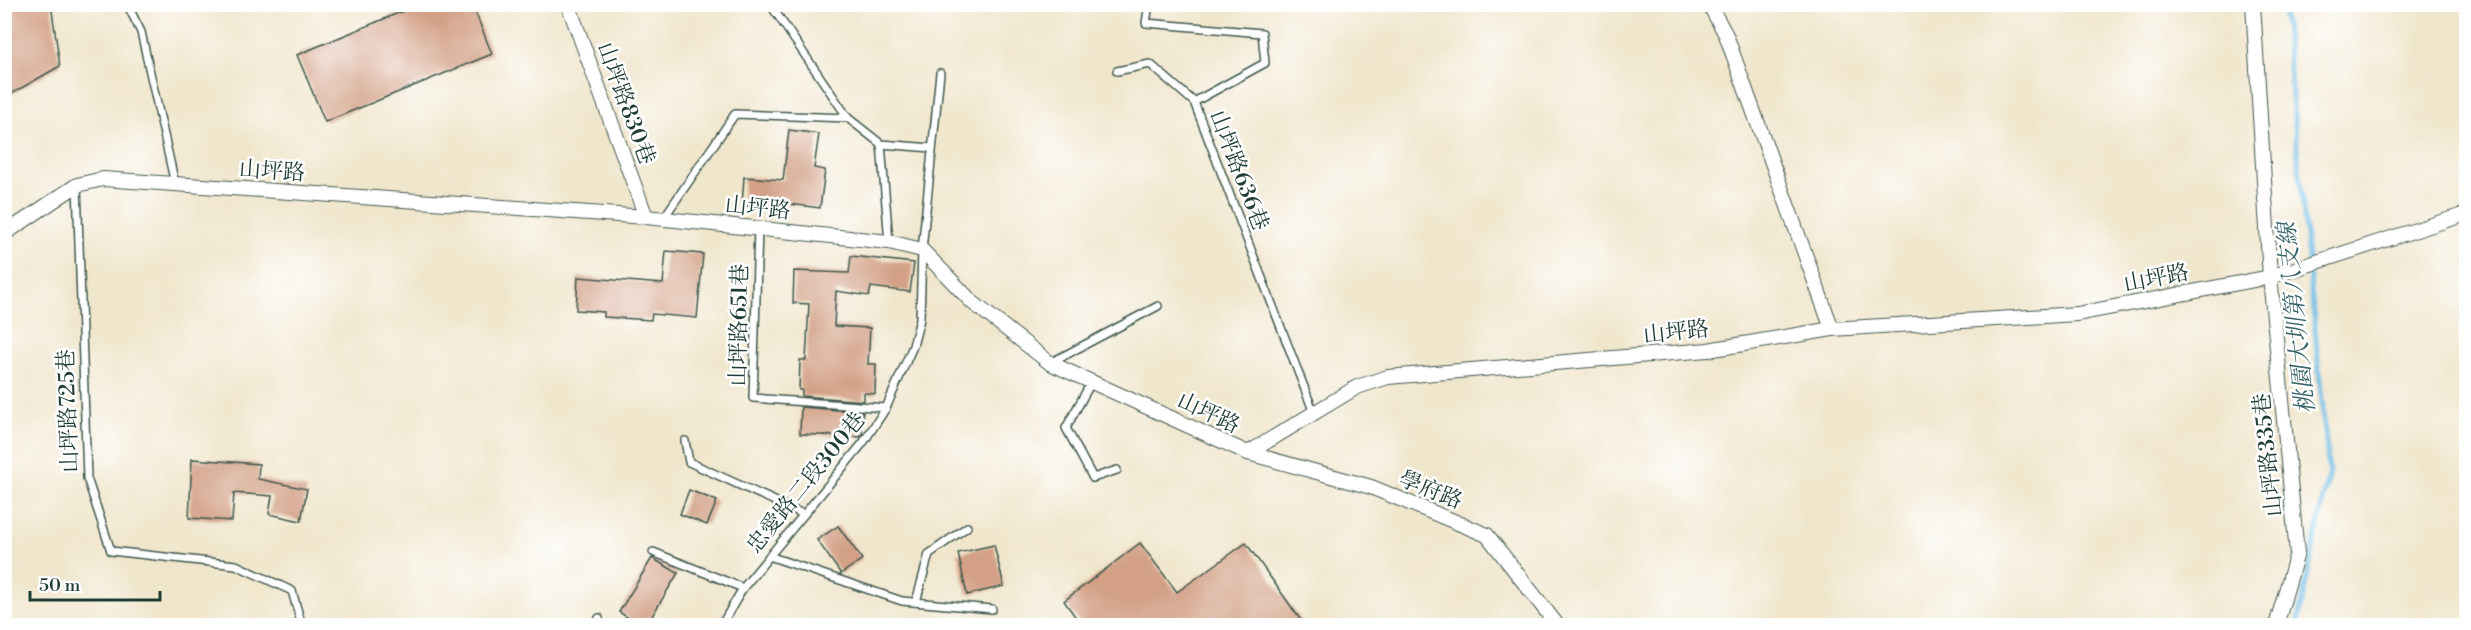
<svg xmlns="http://www.w3.org/2000/svg" width="2471" height="630" font-family="'Libre Bodoni','Noto Serif TC',serif">
<rect width="100%" height="100%" fill="#fff"/>
<filter id="ink" filterUnits="userSpaceOnUse"><feTurbulence type="fractalNoise" baseFrequency=".0167" numOctaves="2"/><feDisplacementMap in="SourceGraphic" scale="12" xChannelSelector="R" yChannelSelector="G"/><feConvolveMatrix kernelMatrix="1 2 1 2 8 2 1 2 1" color-interpolation-filters="sRGB"/></filter>
<filter id="wash" filterUnits="userSpaceOnUse"><feTurbulence type="fractalNoise" baseFrequency=".008" numOctaves="4" result="noise"/><feDisplacementMap in="SourceGraphic" scale="24" xChannelSelector="R" yChannelSelector="G"/><feGaussianBlur stdDeviation="1.35" result="paint"/><feColorMatrix in="noise" values="0 0 0 0 0 0 0 0 0 0 0 0 0 0 0 0 0 1.4 0 .05"/><feComposite in="paint" operator="in"/></filter>
<g filter="url(#wash)">
<rect width="100%" height="100%" fill="#f0e6cc"/>
<g fill="none" stroke-linecap="round" stroke-linejoin="round">
<path stroke="#6abbe5" stroke-width="5" d="M2283,4L2329,472L2297,626"/>
</g>
<g id="blocks">
<g fill="#d3a086">
<path d="M4,4H51L60,66L4,98Z"/>
<path d="M420,4H472L492,54L325,122L297,55Z"/>
<path d="M789,130L819,134L814,168L825,170L820,208L782,203V209L742,205L744,177L783,180Z"/>
<path d="M666,251L703,254L697,318L652,314L651,320L604,317V312L576,310L578,277L663,284Z"/>
<path d="M851,256L914,263L910,292L871,287L869,296L836,291L834,326L870,328L868,364H876L875,394L864,393V401L802,396V390H799L800,360H806L809,304L793,303L794,271L849,273Z"/>
<path d="M801,407L863,412L862,434L860,437L800,434Z"/>
<path d="M192,459L259,464L258,479L307,489L301,521L269,514L272,496L234,493L232,521L189,518Z"/>
<path d="M689,490L717,501L707,525L680,514Z"/>
<path d="M838,526L862,559L841,574L817,540Z"/>
<path d="M1140,543L1177,592L1246,543L1305,626H1082L1064,601Z"/>
<path d="M994,545L1004,586L967,595L958,553Z"/>
<path d="M652,558L678,573L646,626H641L619,612Z"/>
</g>
</g>
</g>
<g filter="url(#ink)">
<use href="#blocks" fill-opacity="0" stroke="#3e564b" stroke-width="1.5"/>
<g fill="none" stroke-linecap="round" stroke-linejoin="round">
<defs>
<g id="lane">
<path d="M127,4L141,32L175,184"/>
<path d="M770,4L848,118"/>
<path d="M1149,4L1146,23L1262,33L1265,63L1194,102L1314,413"/>
<path d="M1117,71L1150,64L1194,102"/>
<path d="M881,144L932,148"/>
<path d="M77,185L87,478L111,551L236,565L292,591L302,626"/>
<path d="M663,219L735,114L848,118L881,144L889,242"/>
<path d="M758,229L753,398L886,408"/>
<path d="M1052,362L1158,306"/>
<path d="M1092,381L1066,428L1093,478L1117,470"/>
<path d="M685,441L689,462L803,514"/>
<path d="M653,552L743,588"/>
<path d="M769,556L902,601L992,609"/>
<path d="M916,602L929,554L967,527"/>
<path d="M596,626L599,618"/>
<path d="M721,626L743,588L863,443L886,408L913,346L920,319L922,250L940,73"/>
</g>
<g id="street">
<path d="M568,4L646,217"/>
<path d="M1709,4L1726,35L1832,329"/>
<path d="M2253,4L2270,277L2297,553L2276,626"/>
<path d="M4,234L77,185L103,179L646,217L889,242L922,250L972,302L1050,363L1248,453L1357,387L1388,377L1708,350L1832,329L2077,314L2270,277L2466,214"/>
<path d="M1248,453L1371,487L1487,535L1558,626"/>
</g>
</defs>
<use href="#lane" stroke="#3e564b" stroke-width="10"/>
<use href="#street" stroke="#3e564b" stroke-width="16"/>
<use href="#lane" stroke="#fff" stroke-width="7"/>
<use href="#street" stroke="#fff" stroke-width="14"/>
</g>
</g>
<g text-anchor="middle" stroke-width="5" stroke-linejoin="round" paint-order="stroke">
<g font-size="22" fill="#1f3d34" stroke="#fff">
<text transform="translate(627 103) rotate(70)" y="8">山坪路830巷</text>
<text transform="translate(272 170) rotate(4)" y="8">山坪路</text>
<text transform="translate(1240 170) rotate(69)" y="8">山坪路636巷</text>
<text transform="translate(758 207) rotate(6)" y="8">山坪路</text>
<text transform="translate(2156 277) rotate(-11)" y="8">山坪路</text>
<text transform="translate(738 325) rotate(-89)" y="8">山坪路651巷</text>
<text transform="translate(1676 331) rotate(-6)" y="8">山坪路</text>
<text transform="translate(67 411) rotate(-92)" y="8">山坪路725巷</text>
<text transform="translate(1209 412) rotate(25)" y="8">山坪路</text>
<text transform="translate(2267 455) rotate(-96)" y="8">山坪路335巷</text>
<text transform="translate(805 482) rotate(-51)" y="8">忠愛路二段300巷</text>
<text transform="translate(1431 489) rotate(22)" y="8">學府路</text>
</g>
<g font-size="24" font-style="italic" fill="#366369" stroke="#fff">
<text transform="translate(2296 318) rotate(-96)" y="8">桃園大圳第八支線</text>
</g>
</g>
<rect width="2471" height="630" fill="none" stroke="#fff" stroke-width="24"/>
<path d="M30 591v9h130v-9" fill="none" stroke="#1f3d34" stroke-width="3"/>
<text x="39" y="591" font-size="18" fill="#1f3d34" stroke="#ffffff" stroke-width="4.5" paint-order="stroke">50 m</text>
</svg>
